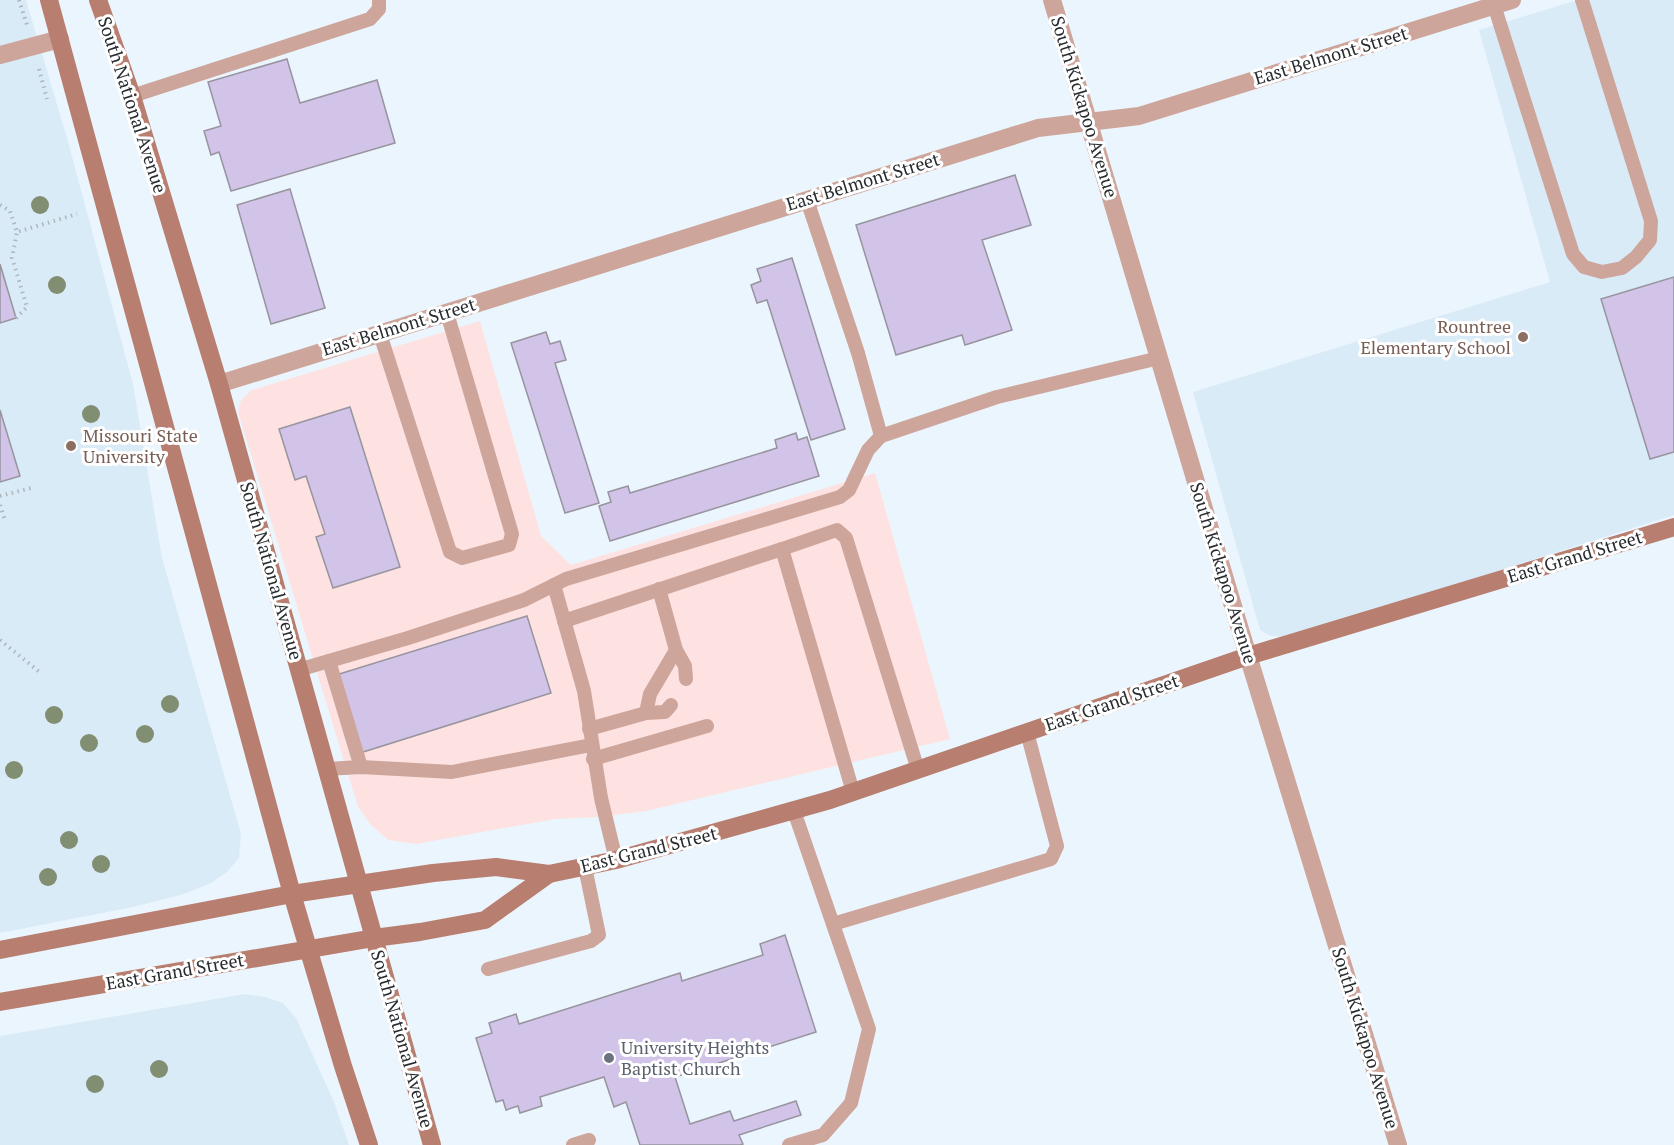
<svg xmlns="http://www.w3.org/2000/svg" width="1674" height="1145" font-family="'PT Serif',serif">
<rect width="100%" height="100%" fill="#ebf5fd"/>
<path fill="#fde2e1" d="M480,321L541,536L571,565L875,473L950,739L646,811L599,817L555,819L416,844L388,840L370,824L358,807L238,412L241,400L252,390Z"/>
<g fill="#daebf8">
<path d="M0,0H26L67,138L133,384L162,558L241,834L239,858L227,872L211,883L184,894L133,907L0,933Z"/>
<path d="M1578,0H1674V515L1288,637L1271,636L1260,630L1193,392L1550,282L1479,30Z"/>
<path d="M245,994L265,997L283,1003L296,1018L334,1102L349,1145H0V1036Z"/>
</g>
<g fill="#d1c4e8" stroke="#97949e" stroke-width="1.5">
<path d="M287,59L300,103L377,80L395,143L231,191L219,152L211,155L204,131L221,126L208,82Z"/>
<path d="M1015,175L1031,225L982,240L1012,330L965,345L962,335L896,355L856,225Z"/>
<path d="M290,189L325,308L271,324L237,205Z"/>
<path d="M792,258L845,429L811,440L767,300L757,303L751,285L761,281L757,269Z"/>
<path d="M0,264L16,318L0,323Z"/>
<path d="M1674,277V452L1650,459L1601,299Z"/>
<path d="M546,332L550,344L560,341L566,360L555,363L599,503L565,513L511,343Z"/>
<path d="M350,407L400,567L333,588L316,537L325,534L306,476L295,480L279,429Z"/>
<path d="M0,410L20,476L0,482Z"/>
<path d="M796,433L798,440L807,437L819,476L610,541L599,506L611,502L608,492L628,486L630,493L777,448L775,440Z"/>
<path d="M527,616L551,693L360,753L336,675Z"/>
<path d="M785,935L816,1032L675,1077L690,1124L730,1111L734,1121L796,1101L801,1115L739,1135L743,1144L740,1145H640L626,1102L614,1107L604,1077L540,1097L542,1106L520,1113L518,1106L506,1110L503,1100L496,1102L476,1038L492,1033L489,1023L516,1014L519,1024L680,973L682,981L763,955L760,944Z"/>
</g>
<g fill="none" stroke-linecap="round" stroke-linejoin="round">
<g stroke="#aeb6bc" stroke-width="4" stroke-dasharray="1.5 4.5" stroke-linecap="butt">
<path d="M19,0L27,25"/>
<path d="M39,69L47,99"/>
<path d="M0,205L10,211L17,232L77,214"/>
<path d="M16,318L27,307L12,258L17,232"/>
<path d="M0,496L31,488"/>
<path d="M0,505L5,520"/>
<path d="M0,640L42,674"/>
</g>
<g stroke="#cda59b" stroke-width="14">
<path d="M1494,5L1573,254L1584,267L1602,272L1622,268L1636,257L1650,240L1651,221L1582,0"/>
<path d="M132,96L370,19L379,9V0"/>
<path d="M807,200L858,353L881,436"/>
<path d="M380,334L450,552L462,558L509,545L512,534L447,313"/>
<path d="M554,585L584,691L601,798L616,860"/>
<path d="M659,589L676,650L685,666L686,679"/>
<path d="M564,621L782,549"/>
<path d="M329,661L361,767"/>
<path d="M298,670L408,638L524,600L566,579L840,497L849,490L868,450L881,436L997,397L1159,358"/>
<path d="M646,713L650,694L676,650"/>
<path d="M589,729L646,713L665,712L671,705"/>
<path d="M593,759L707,726"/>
<path d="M326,769L361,767L452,772L591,745"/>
<path d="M853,792L782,549L837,530L846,538L918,770"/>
<path d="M833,924L1051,859L1057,846L1027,732"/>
<path d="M488,969L591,941L599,935L585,867"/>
<path d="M573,1145L589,1140"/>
<path d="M789,1145L823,1135L851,1103L869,1029L794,811"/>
</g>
<g stroke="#cda59b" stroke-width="18">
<path d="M1052,0L1242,636L1398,1145"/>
<path d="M0,55L60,39"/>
<path d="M219,384L1038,128L1139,116L1512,0"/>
</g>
<g stroke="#b87e70" stroke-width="18">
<path d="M49,0L292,894L343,1066L369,1145"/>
<path d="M98,0L132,96L219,384L432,1145"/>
<path d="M0,950L292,894L433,873L496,867L549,874L616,860L830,800L1248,656L1674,527"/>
<path d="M0,1002L374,938L420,932L485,920L549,874"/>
</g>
</g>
<g fill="#828e72">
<circle cx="40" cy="205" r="9"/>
<circle cx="57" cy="285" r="9"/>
<circle cx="91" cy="414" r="9"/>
<circle cx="170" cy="704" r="9"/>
<circle cx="54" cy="715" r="9"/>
<circle cx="145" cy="734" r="9"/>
<circle cx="89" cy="743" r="9"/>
<circle cx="14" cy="770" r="9"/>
<circle cx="69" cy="840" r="9"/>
<circle cx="101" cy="864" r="9"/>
<circle cx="48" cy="877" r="9"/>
<circle cx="159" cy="1069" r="9"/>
<circle cx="95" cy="1084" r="9"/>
</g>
<g fill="#8d6e63" stroke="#fff" stroke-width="2">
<circle cx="1523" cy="337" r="6"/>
<circle cx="71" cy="446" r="6"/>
</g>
<circle fill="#6b7280" stroke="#fff" stroke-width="2" cx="609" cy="1058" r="6"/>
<g text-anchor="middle" stroke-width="6" stroke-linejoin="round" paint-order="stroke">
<g font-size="18" fill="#282c2f" stroke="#fff">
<text transform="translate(1331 56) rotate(-17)" y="6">East Belmont Street</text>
<text transform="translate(132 105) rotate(72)" y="6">South National Avenue</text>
<text transform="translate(1084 107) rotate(73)" y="6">South Kickapoo Avenue</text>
<text transform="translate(863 182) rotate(-17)" y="6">East Belmont Street</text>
<text transform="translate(399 327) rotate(-17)" y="6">East Belmont Street</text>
<text transform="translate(1575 557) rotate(-17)" y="6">East Grand Street</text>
<text transform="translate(271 571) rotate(74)" y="6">South National Avenue</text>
<text transform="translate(1223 573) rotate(73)" y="6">South Kickapoo Avenue</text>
<text transform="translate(1112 703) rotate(-19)" y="6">East Grand Street</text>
<text transform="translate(649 850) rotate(-14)" y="6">East Grand Street</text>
<text transform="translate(175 972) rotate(-10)" y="6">East Grand Street</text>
<text transform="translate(1365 1038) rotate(73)" y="6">South Kickapoo Avenue</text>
<text transform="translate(402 1039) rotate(74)" y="6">South National Avenue</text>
</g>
<g font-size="18" fill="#785e54" stroke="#fff" text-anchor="end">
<text x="1511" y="333">Rountree<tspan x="1511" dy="21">Elementary School</tspan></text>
<text x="83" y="442" text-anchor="start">Missouri State<tspan x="83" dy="21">University</tspan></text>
</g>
<g font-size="18" fill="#5b616d" stroke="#fff" text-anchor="start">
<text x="621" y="1054">University Heights<tspan x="621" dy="21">Baptist Church</tspan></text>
</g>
</g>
</svg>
